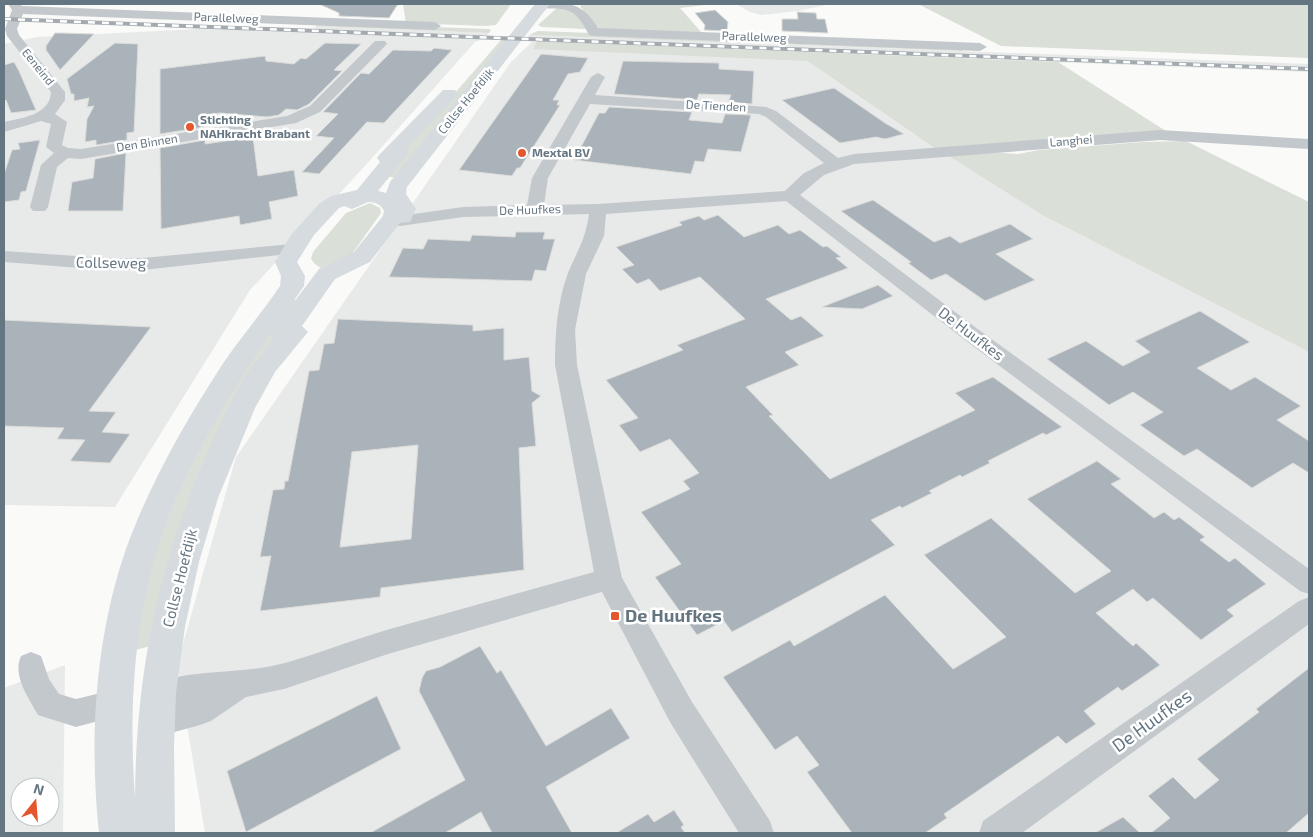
<svg xmlns="http://www.w3.org/2000/svg" width="1313" height="837" font-family="'Exo 2',sans-serif">
<rect width="100%" height="100%" fill="#fafaf8"/>
<g fill="#e8e9e9" fill-rule="evenodd">
<path d="M736,4H831L798,11L761,15L750,12Z"/>
<path d="M316,26L489,33L484,39L475,42L364,167L250,290L115,507L4,505V44L37,37L198,29L310,32Z"/>
<path d="M529,35L1309,64V72L525,41Z"/>
<path d="M532,42L795,53L912,133L1042,215L1309,352V833H205L177,665L236,457L511,62Z"/>
<path d="M65,665L63,833H4V688ZM20,787H50V817H20Z"/>
</g>
<g fill="#dadfd7">
<path d="M403,4H511L496,25L486,26L406,23Z"/>
<path d="M583,4H713L680,8L702,33L601,29L594,25L580,6Z"/>
<path d="M918,4H1309V58L1001,46Z"/>
<path d="M558,7L575,9L586,29L542,27L538,25Z"/>
<path d="M319,23L489,29L491,30L489,33L316,26Z"/>
<path d="M538,31L962,47L963,51L529,35Z"/>
<path d="M501,40H508L398,178L383,176Z"/>
<path d="M537,41L1058,62L1169,133L936,149L807,61L533,49Z"/>
<path d="M1186,141L1309,202V352L1042,215L947,155L985,152L1018,154L1039,150L1143,142Z"/>
<path d="M370,203L380,208L381,213L352,254L321,268L315,264L311,259L313,252L346,213Z"/>
<path d="M292,300H298L236,400L209,450L178,551L154,645L132,651L143,583L199,438Z"/>
</g>
<g fill="#aab3b9" stroke="#dcdcda" fill-rule="evenodd">
<path d="M319,4H398L389,18L339,16V13Z"/>
<path d="M715,10L728,22L727,31L704,30L705,25L695,13Z"/>
<path d="M797,12L816,13L817,19H825L828,33L782,31V19H798Z"/>
<path d="M55,33H61L94,34L60,70L46,50V46Z"/>
<path d="M115,43L138,44L134,132L127,133V140L96,145V140L85,142L87,119L94,106L87,107L89,98L74,101V94H71L67,79Z"/>
<path d="M325,43L361,44L334,70L342,71L309,104L297,110L286,109L279,115L267,117L220,113L203,115L204,127L160,134V69L265,56L266,61L294,64L301,58L306,59Z"/>
<path d="M434,48L452,50L384,123L367,122L319,174L302,172L334,138L316,136L338,114L323,112L361,73L369,74L393,50L431,51Z"/>
<path d="M541,54L588,58L580,72L568,74L553,100H559L557,105H560L520,168H517L512,176L459,170Z"/>
<path d="M623,61L719,63V69L754,71L752,104L728,102L731,95L699,94L697,100L614,94Z"/>
<path d="M14,62L19,71L36,110L11,113L6,100L4,101V65Z"/>
<path d="M834,88L885,123L904,134L885,139L876,137L840,143L782,100Z"/>
<path d="M609,107L692,112L689,120L722,123L725,114L751,115L741,152L708,149L704,162L695,161L691,174L574,160L599,113H605Z"/>
<path d="M253,137L258,176L294,170L298,196L269,202L272,219L240,225L239,216L161,229L160,148L205,140V144Z"/>
<path d="M40,140L26,191L21,192L19,200L4,202V174L12,150L20,149L18,143Z"/>
<path d="M126,153L123,211H68L72,182L93,178L95,159Z"/>
<path d="M873,200L934,242L950,236L960,243L1010,224L1033,239L996,254L1035,280L985,301L946,274L931,280L908,263L911,262L841,211Z"/>
<path d="M718,215L744,237L778,225L789,234L800,230L823,247L827,246L841,257L836,258L848,268L766,299L791,320L801,316L824,336L785,352L799,365L746,387L773,415L769,416L830,479L975,410L955,393L993,377L1062,427L1046,435L1043,433L988,461L990,463L962,477L960,475L929,491L932,493L902,508L900,506L871,520L895,545L732,632L724,621L697,635L655,577L681,564L641,512L690,489L683,481L699,473L670,439L640,452L619,425L638,418L606,380L683,350L677,345L745,319L700,277L660,291L649,279L637,284L622,269L634,265L616,247L682,225L679,222L699,216L704,220Z"/>
<path d="M516,232H545L543,239H555L546,271L535,270L532,281L389,277L403,248L423,249L428,239L470,241L472,235L515,237Z"/>
<path d="M878,285L893,296L862,309L822,307Z"/>
<path d="M1200,311L1250,342L1197,368L1231,390L1255,377L1301,406L1277,420L1309,441V473L1293,463L1252,488L1197,449L1184,456L1140,425L1163,412L1133,392L1109,405L1047,359L1086,341L1123,366L1150,352L1135,341Z"/>
<path d="M338,319L473,325V331L504,328V360L529,357L532,391L541,396L532,403L536,446L519,448L524,570L381,588L380,597L260,611L271,556L260,557L273,490L284,489L285,481H288L309,371L319,370L324,344L334,343ZM418,445L411,539L340,547L352,452Z"/>
<path d="M4,320L151,327L89,411L116,412L102,432L130,434L110,463L70,461L85,440L57,439L64,428L4,426Z"/>
<path d="M1097,461L1121,479L1111,484L1154,518L1164,512L1174,520L1179,517L1205,537L1200,540L1229,562L1235,558L1266,584L1227,610L1234,616L1201,640L1153,598L1147,602L1133,589L1096,613L1133,646L1136,643L1160,665L1122,691L1118,687L1084,711L1096,724L1066,744L1058,736L944,814L947,818L925,833H852L807,772L819,765L797,736L775,750L723,677L790,640L794,646L885,595L953,669L1006,637L924,555L991,518L1075,593L1111,571L1027,499Z"/>
<path d="M480,646L497,673L501,670L546,746L611,708L630,738L546,787L572,833H492L481,812L445,833H370L465,780L419,691L422,678L426,671L440,667Z"/>
<path d="M1309,668V813L1286,833H1151L1170,818L1148,796L1173,777L1195,799L1219,780L1197,759L1259,712L1256,709Z"/>
<path d="M377,696L401,749L246,832L227,771Z"/>
<path d="M674,810L684,825L681,827L685,833H616L648,814L654,822Z"/>
<path d="M1123,817L1140,833H1095Z"/>
</g>
<g fill="none" stroke-linecap="round" stroke-linejoin="round">
<g fill="#c3c8cc" fill-rule="evenodd">
<path d="M8,4H20L22,6L435,22L441,26L435,30L23,14L17,29L19,35L65,92V100L55,114L67,122L62,145L68,148L81,149L287,116L310,106L375,41H385L387,44L320,112L296,123L81,159L68,158L57,167L48,207L45,211H33L30,207L41,165L54,153L46,147L51,124L41,121L4,132V122C22,118 50,115 51,92L7,36L5,29L12,10Z"/>
<path d="M535,4C566,2 581,0 598,28L980,43L987,47L980,51L594,36L589,35C584,26 579,15 569,11C559,6 543,12 535,4Z"/>
<path d="M598,73L605,77L595,95L766,107L776,111L838,158L854,154L1160,130L1309,139V149L1160,140L854,164L824,175L800,195L975,327L1309,569V594L1300,591L961,337L786,201L606,214L604,236L586,274L575,330L577,365L622,578L692,702L770,821L774,833H739L670,722L602,592L388,654L284,689L246,697L211,721L200,725L156,737L145,733L141,723L145,713L170,705L158,707L148,703L143,694L148,685C192,668 240,675 285,663C320,653 355,639 390,629C458,610 526,591 594,572L555,365C555,335 557,302 568,273C578,249 585,241 589,214L463,217L400,226L394,225L391,221L394,217L400,216L463,207L527,205L532,178L591,77ZM590,104L759,114L766,117L824,163L804,173L785,191L598,204L544,205L548,178Z"/>
<path d="M292,244L298,245L301,249L298,253L143,270H105L4,262V251L105,258H143Z"/>
<path d="M1309,597V624L1022,833H979L983,821L1299,601Z"/>
<path d="M31,652L41,656L49,679L59,694L76,699L113,690L124,694L128,704L124,714L76,727L38,715C29,698 12,676 21,656Z"/>
</g>
<path fill="#d6dbdf" fill-rule="evenodd" d="M535,4H550L407,187L406,194L416,209L410,222L400,223L370,262L335,279L302,326L308,332L275,372L255,408L218,498L199,562L185,627L176,693L174,746L175,833H99C89,740 95,638 126,549C149,485 185,422 222,365C240,338 262,313 280,286L281,276L275,262L291,235L319,204L331,196L357,190L380,162L377,158L380,154L443,90H455L458,94L455,98L410,145L406,156L378,191L386,193L390,182ZM368,202C375,202 381,204 384,211L383,216L354,252L319,269L282,318L304,286L305,276L297,262L314,235L339,208L344,206L352,209ZM274,329C273,333 272,339 270,343C264,354 254,363 247,374C236,392 226,411 217,431C161,554 136,663 135,799C129,716 133,629 157,550C180,476 229,392 274,329Z"/>
<defs>
<path id="rail" d="M4,19L1309,69"/>
</defs>
<use href="#rail" stroke="#a2aab0" stroke-width="4"/>
<use href="#rail" stroke="#fff" stroke-width="2.5" stroke-dasharray="7" stroke-linecap="butt"/>
</g>
<g fill="#e4572e" stroke="#fff" stroke-width="2">
<circle cx="190" cy="127" r="5"/>
<circle cx="522" cy="153" r="5"/>
<rect x="610" y="611" width="10" height="10" rx="2.5"/>
</g>
<g text-anchor="middle" stroke-width="5" stroke-linejoin="round" paint-order="stroke">
<g font-size="12" fill="#657683" stroke="#fff">
<text transform="translate(226 18) rotate(2)" y="4">Parallelweg</text>
<text transform="translate(754 37) rotate(2)" y="4">Parallelweg</text>
<text transform="translate(38 67) rotate(51)" y="4">Eeneind</text>
<text transform="translate(466 101) rotate(-51)" y="4">Collse Hoefdijk</text>
<text transform="translate(716 106) rotate(3)" y="4">De Tienden</text>
<text transform="translate(1071 141) rotate(-5)" y="4">Langhei</text>
<text transform="translate(147 143) rotate(-9)" y="4">Den Binnen</text>
<text transform="translate(530 210) rotate(-2)" y="4">De Huufkes</text>
</g>
<g font-size="12" font-weight="bold" fill="#657683" stroke="#fff" text-anchor="start">
<text x="200" y="124">Stichting<tspan x="200" dy="14">NAHkracht Brabant</tspan></text>
<text x="532" y="157">Mextal BV</text>
</g>
<g font-size="15" fill="#657683" stroke="#fff">
<text transform="translate(111 263) rotate(1)" y="5">Collseweg</text>
<text transform="translate(971 334) rotate(37)" y="5">De Huufkes</text>
<text transform="translate(180 578) rotate(-76)" y="5">Collse Hoefdijk</text>
</g>
<g font-size="18" font-weight="bold" fill="#657683" stroke="#fff" text-anchor="start">
<text x="625" y="622">De Huufkes</text>
</g>
<g font-size="18" fill="#657683" stroke="#fff">
<text transform="translate(1152 721) rotate(-36)" y="6">De Huufkes</text>
</g>
</g>
<rect width="1313" height="837" fill="none" stroke="#657683" stroke-width="10"/>
<g transform="translate(35 802) rotate(17)"><circle r="24" fill="#ffffff" stroke="#c1c8cd"/>
<path d="M0-4L9 19L0 12L-9 19Z" fill="#e4572e"/>
<text y="-8" font-size="14" font-weight="bold" text-anchor="middle" fill="#657683">N</text>
</g>
</svg>
